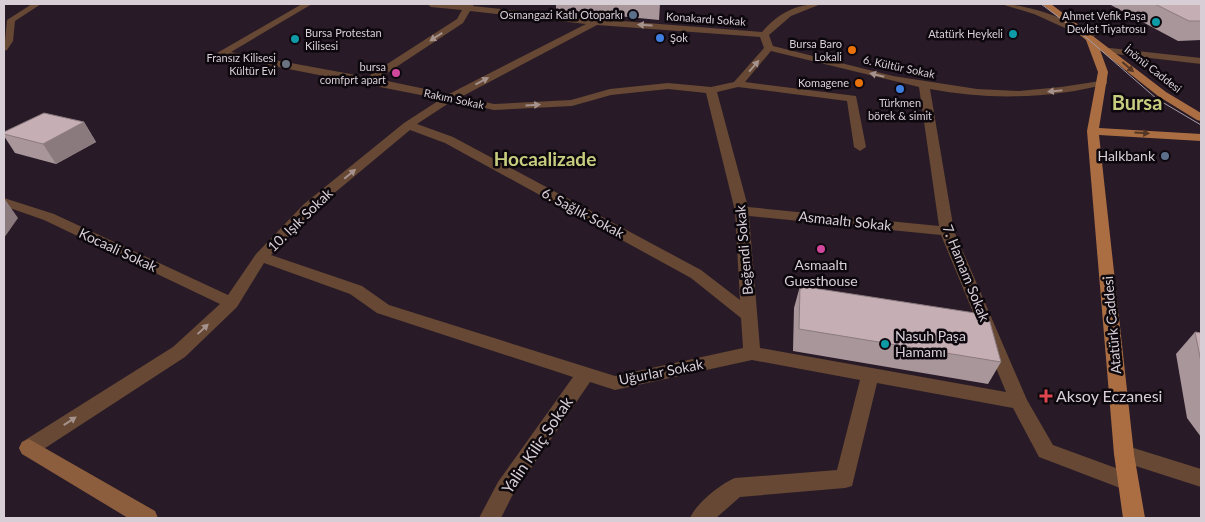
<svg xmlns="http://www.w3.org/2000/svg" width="1205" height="522" font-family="Lato,sans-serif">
<rect width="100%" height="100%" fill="#281b27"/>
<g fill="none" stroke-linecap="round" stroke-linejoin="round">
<g fill="#664834" fill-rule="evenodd">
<path d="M32,4H41L15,21L13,41L7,50L4,51L7,20Z"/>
<path d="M302,4H312L231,52L367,77L457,19L462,10L431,7L427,4H474L473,6L596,19L762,32C779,13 795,4 821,4L791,16L769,35L773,46L893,76L977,89L1019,91L1061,87L1107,80V84C1049,99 988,100 930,89L954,231L1027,400L1053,445L1135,475L1138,482L1135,489L1128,491L1039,457L1013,408L877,383L852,486L845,488L740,497L716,518H690C696,504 720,484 735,478L837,470L860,380L752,360L615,390L590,382L512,496L501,518H479L498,482L573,377L377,313L350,294L264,263L237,307L185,357L36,454L29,457L22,454L19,448L22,442L173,347L220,304L44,220L4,206V198L54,214L228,295L256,254L304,204L404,123L441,99L222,56L217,53ZM470,11L586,24L449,94L378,79L463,23ZM597,25L760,37L764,48L734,82L711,87L668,83L610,89L571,100L494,104L461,97ZM771,51L919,87L939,226L748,207L717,92L738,87L847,101L854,147L860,151L866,147L856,96L745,82ZM668,89L706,93L735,211L740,300L701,270L453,137L417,124L452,101L494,110L572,106L611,95ZM410,130L445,143L691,278L741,318L743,348L615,376L389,305L362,286L271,255L314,210ZM749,216L941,235L1006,392L760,348Z"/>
<path d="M1001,4C1022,3 1080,22 1095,36L1087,38L1034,14Z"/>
<path d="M1110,48L1201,58V64L1107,53V49Z"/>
<path d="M1124,445L1201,469V487L1117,460L1114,454L1117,448Z"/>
</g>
<path fill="#8d5e3d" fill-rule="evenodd" d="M29,439L155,511L158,518H128L22,454L19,448L22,442Z"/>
<path fill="#ab6e43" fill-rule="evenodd" d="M1042,4H1051L1166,92L1201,113V121L1197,120L1158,96L1100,50L1108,72L1099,128L1201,134V141L1099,135L1134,454L1145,518H1123L1114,454L1087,131L1098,72L1086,40Z"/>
<path stroke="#a69ca4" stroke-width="1" d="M1041,4L1088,39L1157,99L1201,125"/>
</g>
<g fill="#a9969b">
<path d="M556,4H660L659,20L556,10Z"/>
<path d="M1109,4H1201V40L1178,41Z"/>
<path d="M84,122L96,142L56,164L15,153L4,136V132Z"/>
<path d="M800,286L1001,362L988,384L793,351L794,308Z"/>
<path d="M1195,332L1201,333V437L1187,418L1176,354Z"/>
</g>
<g fill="#8a7a7e">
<path d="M84,122L96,142L56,164L43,144Z"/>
<path d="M4,198L18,218L4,238Z"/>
</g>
<g fill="#c5aeb4" stroke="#8a7a7e">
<path d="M1155,4H1201V21H1189Z"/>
<path d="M44,113L84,122L43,144L4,134V132Z"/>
<path d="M800,286L988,315L1001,362L799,329Z"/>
<path d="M1195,332L1201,333V362Z"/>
</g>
<defs><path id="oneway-solid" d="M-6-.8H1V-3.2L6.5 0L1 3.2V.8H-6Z" transform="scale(1.25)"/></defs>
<g fill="#a5928d">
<use href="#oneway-solid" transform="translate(645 25) rotate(-176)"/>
<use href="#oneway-solid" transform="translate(436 37) rotate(147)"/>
<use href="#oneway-solid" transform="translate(754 66) rotate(-49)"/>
<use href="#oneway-solid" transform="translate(877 75) rotate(-166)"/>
<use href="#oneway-solid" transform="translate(482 81) rotate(-28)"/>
<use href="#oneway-solid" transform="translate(1055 91) rotate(174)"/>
<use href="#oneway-solid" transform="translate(533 105) rotate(-3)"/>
<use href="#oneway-solid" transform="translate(350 174) rotate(-40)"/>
<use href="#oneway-solid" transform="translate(203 329) rotate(-43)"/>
<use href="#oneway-solid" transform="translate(70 421) rotate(-33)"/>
</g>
<g fill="#543625">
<use href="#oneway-solid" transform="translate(1128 67) rotate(41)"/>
<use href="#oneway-solid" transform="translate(1142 133) rotate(3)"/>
</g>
<g fill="#5c6f8a" stroke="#0d080d" stroke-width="2">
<circle cx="633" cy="15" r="5"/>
<circle cx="1165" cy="156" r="5"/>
</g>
<g fill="#0f9aa8" stroke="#0d080d" stroke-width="2">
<circle cx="1156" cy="22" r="5"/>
<circle cx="1013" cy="34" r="5"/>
<circle cx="295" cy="39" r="5"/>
<circle cx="885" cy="344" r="5"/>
</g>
<g fill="#3f7fe0" stroke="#0d080d" stroke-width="2">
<circle cx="660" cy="38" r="5"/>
<circle cx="900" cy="89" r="5"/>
</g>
<g fill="#e8710a" stroke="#0d080d" stroke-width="2">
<circle cx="852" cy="50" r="5"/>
<circle cx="859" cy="83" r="5"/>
</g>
<circle fill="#6b7280" stroke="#0d080d" stroke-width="2" cx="286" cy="64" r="5"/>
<g fill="#d1479c" stroke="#0d080d" stroke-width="2">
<circle cx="396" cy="73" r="5"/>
<circle cx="821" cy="249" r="5"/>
</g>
<path fill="#e0444e" stroke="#0d080d" stroke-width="2" d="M1043.5 388.5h5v5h5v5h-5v5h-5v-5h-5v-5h5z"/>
<g text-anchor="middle" stroke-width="5" stroke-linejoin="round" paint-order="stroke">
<g font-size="11" fill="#d8cfd6" stroke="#0d080d" text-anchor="end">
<text x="623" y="19">Osmangazi Katlı Otoparkı</text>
<text x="1146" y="20">Ahmet Vefik Paşa<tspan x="1146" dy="13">Devlet Tiyatrosu</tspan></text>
<text x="305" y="37" text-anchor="start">Bursa Protestan<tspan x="305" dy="13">Kilisesi</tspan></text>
<text x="1003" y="38">Atatürk Heykeli</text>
<text x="670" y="42" text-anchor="start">Şok</text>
<text x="842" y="48">Bursa Baro<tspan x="842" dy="13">Lokali</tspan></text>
<text x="276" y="62">Fransız Kilisesi<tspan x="276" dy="13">Kültür Evi</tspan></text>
<text x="386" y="71">bursa<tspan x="386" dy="13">comfprt apart</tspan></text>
<text x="849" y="87">Komagene</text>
<text x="900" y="107" text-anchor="middle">Türkmen<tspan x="900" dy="13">börek &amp; simit</tspan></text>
</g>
<g font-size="11" fill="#d8cfd6" stroke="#0d080d">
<text transform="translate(706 19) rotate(4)" y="4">Konakardı Sokak</text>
<text transform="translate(899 67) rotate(12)" y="4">6. Kültür Sokak</text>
<text transform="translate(1153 69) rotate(38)" y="4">İnönü Caddesi</text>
<text transform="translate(454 99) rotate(12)" y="4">Rakım Sokak</text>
</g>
<g font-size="14" fill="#d8cfd6" stroke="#0d080d" text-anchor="end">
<text x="1155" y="161">Halkbank</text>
<text x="821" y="270" text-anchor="middle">Asmaaltı<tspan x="821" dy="16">Guesthouse</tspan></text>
<text x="895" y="341" text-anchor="start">Nasuh Paşa<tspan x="895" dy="16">Hamamı</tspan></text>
</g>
<g font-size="14" fill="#d8cfd6" stroke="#0d080d">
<text transform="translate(583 213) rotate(28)" y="5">6. Sağlık Sokak</text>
<text transform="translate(300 220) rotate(-44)" y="5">10. Işık Sokak</text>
<text transform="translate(845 221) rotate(6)" y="5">Asmaaltı Sokak</text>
<text transform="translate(118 250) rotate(25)" y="5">Kocaali Sokak</text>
<text transform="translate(744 250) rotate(-95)" y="5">Beğendi Sokak</text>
<text transform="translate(966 273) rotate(68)" y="5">7. Hamam Sokak</text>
<text transform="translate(1112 325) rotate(-95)" y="5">Atatürk Caddesi</text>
<text transform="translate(661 372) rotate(-11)" y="5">Uğurlar Sokak</text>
</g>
<g font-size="16" fill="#d8cfd6" stroke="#0d080d" text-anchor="start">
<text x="1056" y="402">Aksoy Eczanesi</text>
</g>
<g font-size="16" fill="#d8cfd6" stroke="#0d080d">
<text transform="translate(537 445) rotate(-56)" y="6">Yalin Kiliç Sokak</text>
</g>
<g font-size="19" font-weight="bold" fill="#c7cc7e" stroke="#0d080d">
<text x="545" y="166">Hocaalizade</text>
</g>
<g font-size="20" font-weight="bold" fill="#c7cc7e" stroke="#0d080d">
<text x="1137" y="110">Bursa</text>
</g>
</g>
<rect width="1205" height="522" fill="none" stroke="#d8cfd6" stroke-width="10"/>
</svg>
